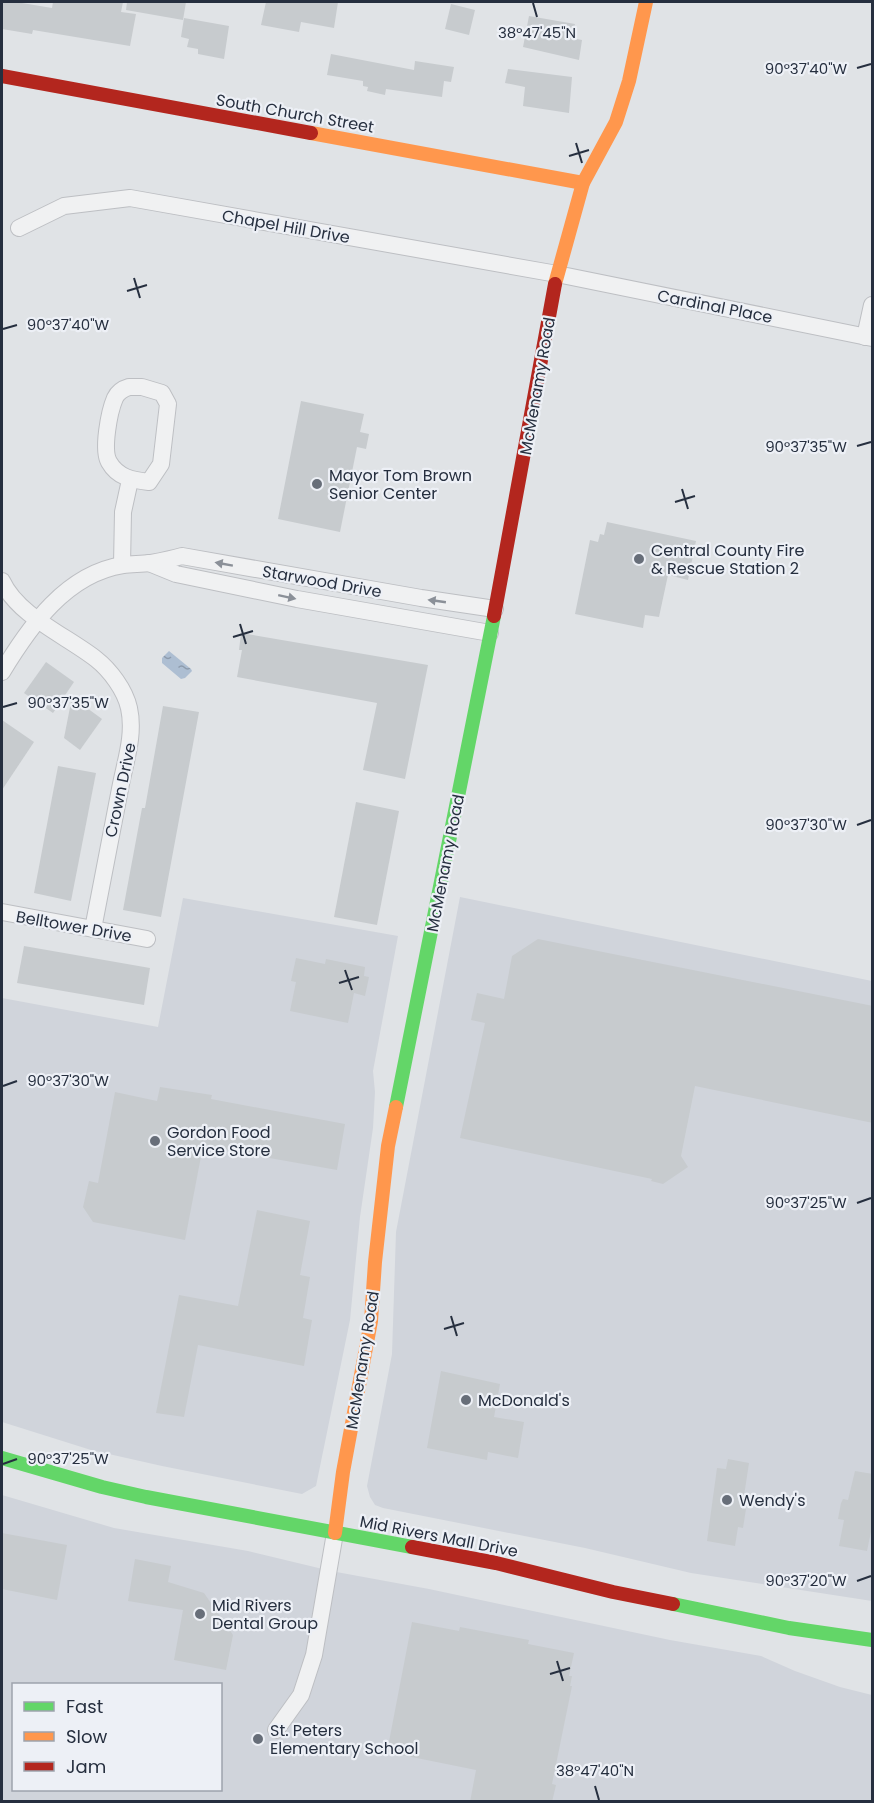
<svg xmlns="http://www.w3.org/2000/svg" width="874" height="1803" font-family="Poppins,sans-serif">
<defs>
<pattern id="water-ripples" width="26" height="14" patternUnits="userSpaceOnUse" patternTransform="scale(1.5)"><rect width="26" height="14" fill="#adbed2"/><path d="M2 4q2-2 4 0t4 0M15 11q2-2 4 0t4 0" fill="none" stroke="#8d9bac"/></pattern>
</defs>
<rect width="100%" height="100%" fill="#e0e3e6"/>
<g fill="#d0d4db" fill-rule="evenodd">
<path d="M460,897L872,981V1601L691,1573L585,1548L383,1508L375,1505L370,1497L367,1486L392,1354L396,1232Z"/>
<path d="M183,898L398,936L373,1071L375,1092L373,1128L360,1217L350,1320L316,1486L302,1494L162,1466L91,1450L2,1422V998L158,1027Z"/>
<path d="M2,1495L114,1528L248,1551L331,1571L429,1589L670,1640L761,1656L795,1671L840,1687L872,1695V1801H2ZM14,1684H220V1790H14Z"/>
</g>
<path fill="url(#water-ripples)" d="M169,651L191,669L192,671L185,678L181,679L162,663V658Z"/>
<g fill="#c7cbce">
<path d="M2,2H16L52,8L53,2H123L121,12L136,14L130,46L33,30L32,34L2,29Z"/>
<path d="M127,2H186L183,20L126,10Z"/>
<path d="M266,2H338L334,28L301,22L299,32L261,25Z"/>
<path d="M451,4L475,10L469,35L445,29Z"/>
<path d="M529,16L575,24L572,38L582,40L579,60L523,47Z"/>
<path d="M184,18L229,26L224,59L198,54V49L187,47L189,39L181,37Z"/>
<path d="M331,54L414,70L415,61L454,67L451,82L444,81L442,97L386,89L385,95L367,91L368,87L363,86V81L327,75Z"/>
<path d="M508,69L572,77L569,113L523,106L525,87L505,83Z"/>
<path d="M301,401L364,414L360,432L369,434L366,449L357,447L340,532L278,519Z"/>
<path d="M607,522L696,541L688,580L668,575L659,617L645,615L643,628L575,614L590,540L598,542L600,534L604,535Z"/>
<path d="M241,633L428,665L405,779L363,770L377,703L237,677L242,650H239Z"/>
<path d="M46,662L74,682L53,713L24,693Z"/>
<path d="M72,697L102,719L80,750L64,738Z"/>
<path d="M163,706L199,712L161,917L123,910L142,808H145Z"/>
<path d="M2,720L34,742L2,790Z"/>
<path d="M58,766L96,773L71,901L34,893Z"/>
<path d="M356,802L399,811L377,925L334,917Z"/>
<path d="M538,939L873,1006V1123L695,1086L681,1156L688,1167L663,1184L651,1181L652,1179L460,1138L485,1023L471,1020L477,993L504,999L512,956Z"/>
<path d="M24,946L150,968L144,1005L17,983Z"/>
<path d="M296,958L325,964L326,959L365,967L364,976L369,977L365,996L354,993L348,1023L290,1011L296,982L291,981Z"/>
<path d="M160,1087L212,1095L211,1099L345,1124L337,1170L203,1146L185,1240L93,1222L83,1207L89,1181L98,1183L115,1092L157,1101Z"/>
<path d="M257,1210L310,1221L300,1275L310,1277L303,1318L312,1320L304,1366L198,1345L184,1417L156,1413L179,1295L238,1306Z"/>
<path d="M441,1371L500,1384L494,1417L524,1422L518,1458L488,1452L487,1460L427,1448Z"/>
<path d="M728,1459L749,1463L742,1509H746L743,1528L738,1527L735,1546L707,1541L717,1468L726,1469Z"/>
<path d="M855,1471L873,1474V1522L867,1551L839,1546L844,1520L838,1519L841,1503L843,1499L848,1500Z"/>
<path d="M2,1533L67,1545L57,1600L2,1589Z"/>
<path d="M135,1559L171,1566L168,1582L204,1593L233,1635L226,1670L174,1660L183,1610L128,1601Z"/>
<path d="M412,1622L459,1631L460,1627L529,1640L528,1644L574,1653L569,1676H572L570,1686H572L552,1784L556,1785L552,1802H470L476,1770L387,1752Z"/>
</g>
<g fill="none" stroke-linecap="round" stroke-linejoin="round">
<defs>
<g id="street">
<path d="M19,228L64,206L130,198L557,274L872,338"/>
<path d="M865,337L872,305"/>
<path d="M129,387H142L162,393L168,404L161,464L149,482C133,480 118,478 109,462C102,450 109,412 115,398C118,392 122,389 129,387Z"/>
<path d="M149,563L176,574L297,599L490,633"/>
<path d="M122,565L123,512L130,480"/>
<path d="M2,581C18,616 67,636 96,659C110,670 125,690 129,708C135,735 125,762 120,789C111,835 102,882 93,929"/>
<path d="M2,672C30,626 66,574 123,565C132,564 141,564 150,563C161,561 172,559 182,556L421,598L495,609"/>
<path d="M2,912L147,939"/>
<path d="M276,1730L301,1695L314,1655L335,1533"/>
</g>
</defs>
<use href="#street" stroke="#bdbfc3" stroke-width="18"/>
<use href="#street" stroke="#f0f1f2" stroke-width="16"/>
<g stroke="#63d668" stroke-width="14">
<path d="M396,1107L494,616"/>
<path d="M2,1458L102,1487L146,1497L412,1547"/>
<path d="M673,1604L789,1628L872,1640"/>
</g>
<g stroke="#ff974d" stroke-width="14">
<path d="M311,133L583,183"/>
<path d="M555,284L583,183L616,122L629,81L646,2"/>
<path d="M335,1533L343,1472L371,1321L375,1262L388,1146L396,1107"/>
</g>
<g stroke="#b3261e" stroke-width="14">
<path d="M2,76L311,133"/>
<path d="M494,616L555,284"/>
<path d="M412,1547L496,1563L613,1592L673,1604"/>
</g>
</g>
<defs><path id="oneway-solid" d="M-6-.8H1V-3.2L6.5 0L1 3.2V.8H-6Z" transform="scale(1.5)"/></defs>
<g fill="#8b9098">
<use href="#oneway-solid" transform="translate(224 564) rotate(-170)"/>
<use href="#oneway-solid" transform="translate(287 597) rotate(12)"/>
<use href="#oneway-solid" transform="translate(437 601) rotate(-172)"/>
</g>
<path fill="none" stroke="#262f3f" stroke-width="2" d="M533,3L537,17M857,68L871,64M576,143L582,163M569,156L589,150M134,278L140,298M127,291L147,285M3,329L17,325M857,446L871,442M682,489L688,509M675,502L695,496M240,624L246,644M233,637L253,631M3,707L17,703M857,825L871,820M345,970L352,990M339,983L359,977M3,1086L17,1081M857,1203L871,1198M451,1316L457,1336M444,1329L464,1323M3,1464L17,1459M857,1581L871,1576M557,1661L563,1681M550,1674L570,1668M595,1786L599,1800"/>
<g fill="#676e79" stroke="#edf0f6" stroke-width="2">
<circle cx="317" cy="484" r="6"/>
<circle cx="639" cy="559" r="6"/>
<circle cx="155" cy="1141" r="6"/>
<circle cx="466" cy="1400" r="6"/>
<circle cx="727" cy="1500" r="6"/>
<circle cx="200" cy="1614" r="6"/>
<circle cx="258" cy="1739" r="6"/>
</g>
<g text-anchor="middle" stroke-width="4.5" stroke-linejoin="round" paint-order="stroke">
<g font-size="16" fill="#262f3f" stroke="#edf0f6">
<text transform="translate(295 113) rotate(10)" y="6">South Church Street</text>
<text transform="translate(286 226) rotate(10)" y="6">Chapel Hill Drive</text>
<text transform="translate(715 306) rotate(11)" y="6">Cardinal Place</text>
<text transform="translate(537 386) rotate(-80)" y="6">McMenamy Road</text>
<text transform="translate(322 581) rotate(10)" y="6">Starwood Drive</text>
<text transform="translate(120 790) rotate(-78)" y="6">Crown Drive</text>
<text transform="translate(445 863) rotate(-79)" y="6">McMenamy Road</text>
<text transform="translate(74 926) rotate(10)" y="6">Belltower Drive</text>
<text transform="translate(362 1360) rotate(-81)" y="6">McMenamy Road</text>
<text transform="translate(439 1536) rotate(11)" y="6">Mid Rivers Mall Drive</text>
</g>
<g font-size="16" fill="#262f3f" stroke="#edf0f6" text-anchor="start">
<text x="329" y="481">Mayor Tom Brown<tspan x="329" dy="18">Senior Center</tspan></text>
<text x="651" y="556">Central County Fire<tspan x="651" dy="18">&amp; Rescue Station 2</tspan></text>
<text x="167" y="1138">Gordon Food<tspan x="167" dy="18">Service Store</tspan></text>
<text x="478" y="1406">McDonald's</text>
<text x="739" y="1506">Wendy's</text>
<text x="212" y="1611">Mid Rivers<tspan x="212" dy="18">Dental Group</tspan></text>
<text x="270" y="1736">St. Peters<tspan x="270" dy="18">Elementary School</tspan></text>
</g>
</g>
<g font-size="15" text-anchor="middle" fill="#262f3f" stroke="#edf0f6" stroke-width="4.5" stroke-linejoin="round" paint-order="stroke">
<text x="537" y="38">38°47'45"N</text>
<text x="806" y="74">90°37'40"W</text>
<text x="68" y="330">90°37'40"W</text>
<text x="806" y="452">90°37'35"W</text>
<text x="68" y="708">90°37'35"W</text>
<text x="806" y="830">90°37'30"W</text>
<text x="68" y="1086">90°37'30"W</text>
<text x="806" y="1208">90°37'25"W</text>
<text x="68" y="1464">90°37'25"W</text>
<text x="806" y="1586">90°37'20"W</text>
<text x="595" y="1776">38°47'40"N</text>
</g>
<rect width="874" height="1803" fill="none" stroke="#262f3f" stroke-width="6"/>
<rect x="12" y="1683" width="210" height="108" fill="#edf0f6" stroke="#9da3ad" stroke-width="1.5"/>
<rect x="24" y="1702" width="30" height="9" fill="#63d668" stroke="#9da3ad" stroke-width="1.5"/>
<text x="66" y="1713" font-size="18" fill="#262f3f">Fast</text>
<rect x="24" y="1732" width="30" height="9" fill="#ff974d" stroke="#9da3ad" stroke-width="1.5"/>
<text x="66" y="1743" font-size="18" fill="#262f3f">Slow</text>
<rect x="24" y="1762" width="30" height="9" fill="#b3261e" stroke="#9da3ad" stroke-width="1.5"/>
<text x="66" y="1773" font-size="18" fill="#262f3f">Jam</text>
</svg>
